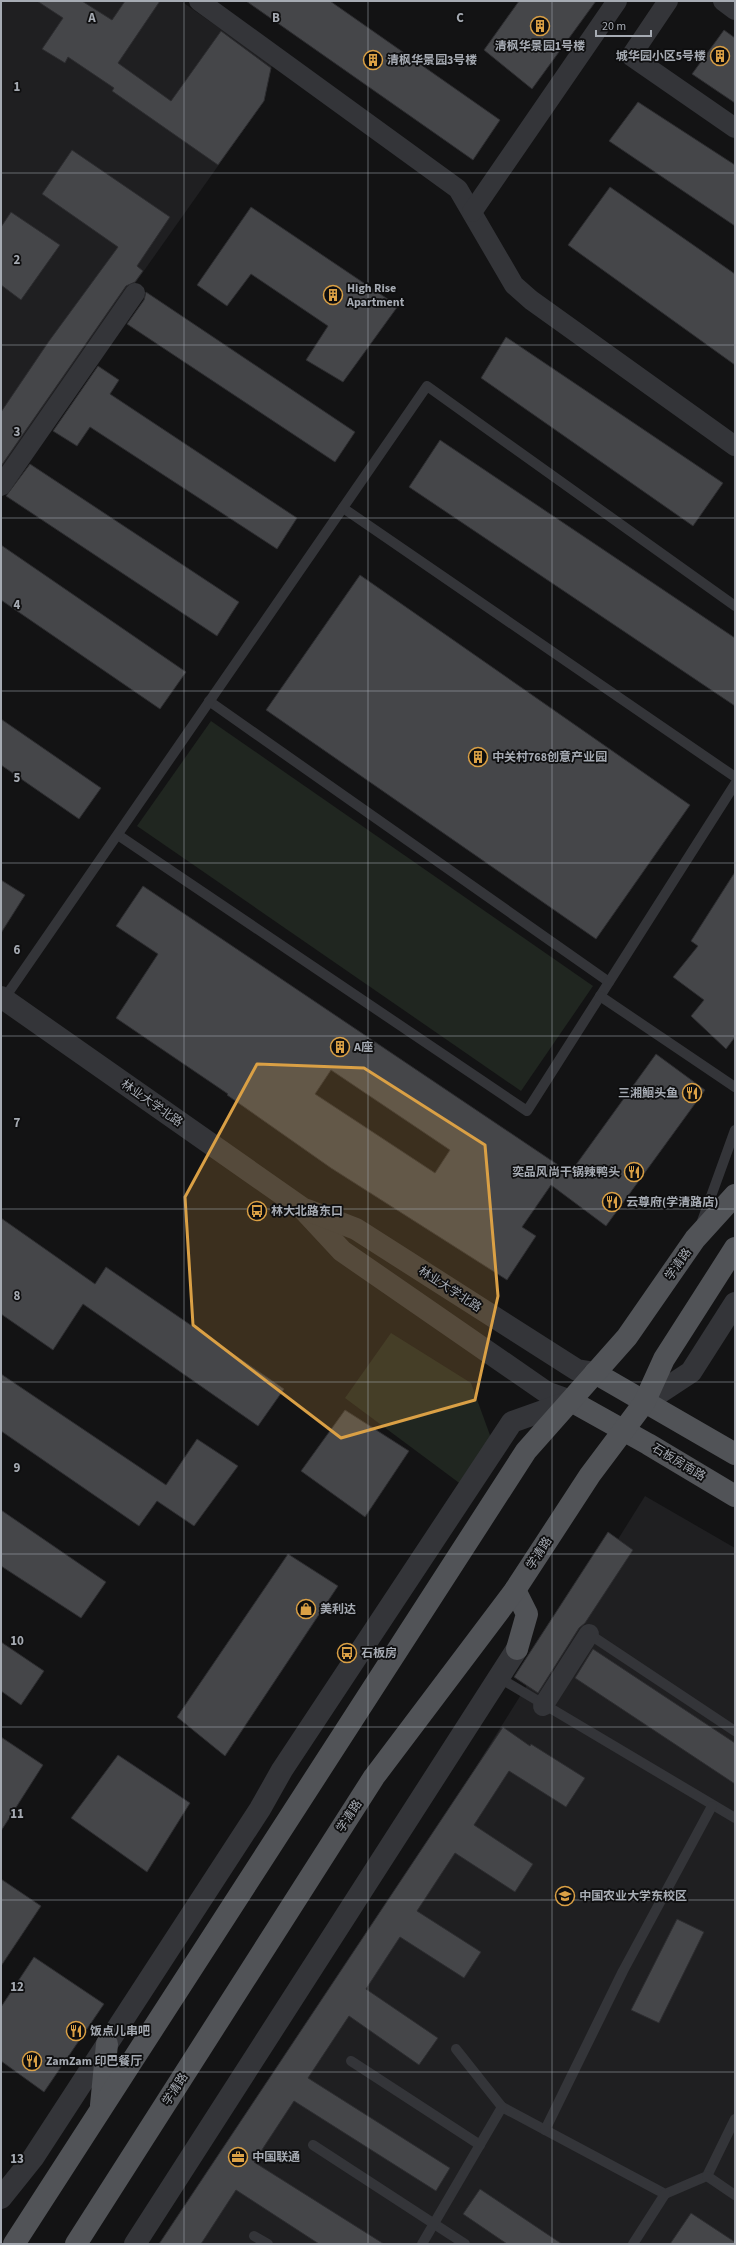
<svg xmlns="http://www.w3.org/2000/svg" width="736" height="2245" font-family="'Source Sans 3','Noto Sans SC',sans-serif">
<rect width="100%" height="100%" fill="#131314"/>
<g fill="#1f1f21">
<path d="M1,1H181L272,65L264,101L1,473Z"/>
<path d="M645,1496L735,1548V2244H178Z"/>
</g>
<g fill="#202620">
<path d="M211,721L593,986L521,1091L137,826Z"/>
<path d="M391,1333L471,1383L491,1438L462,1485L345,1398Z"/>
</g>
<g fill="#454649" stroke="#2d2d30" fill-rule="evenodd">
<path d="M37,1H82L112,20L125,1H160L118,63L171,101L221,31L271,68L264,101L218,165L112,91L114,88L68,57L65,63L42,49L63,18Z"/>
<path d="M246,1H330L500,120L473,160Z"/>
<path d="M519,1H596L532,89L484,50Z"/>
<path d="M724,30L735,38V103L692,74Z"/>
<path d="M638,102L735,165V226L609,141Z"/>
<path d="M72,150L170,217L137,266L143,271L135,282L126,286L1,466V412L49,341L118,247L42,194Z"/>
<path d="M610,187L735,274V365L568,245Z"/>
<path d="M251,207L398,306L343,382L306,360L328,326L251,274L227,306L197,285Z"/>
<path d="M11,212L60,245L21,300L1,285V227Z"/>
<path d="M146,292L355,432L335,462L127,324L144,300Z"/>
<path d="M506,337L723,483L693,526L481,378Z"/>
<path d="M98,366L119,380L110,394L297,518L277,549L90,427L77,446L53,431Z"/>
<path d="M440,440L735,638V706L409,487Z"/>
<path d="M30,464L239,602L217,636L6,496Z"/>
<path d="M1,545L186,672L160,709L1,600Z"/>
<path d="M360,575L690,805L596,939L266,710Z"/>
<path d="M1,719L101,788L79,819L1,765Z"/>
<path d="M735,872V1037L726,1049L691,1016L704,1000L673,977L698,946L691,941Z"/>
<path d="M1,880L25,895L1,933Z"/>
<path d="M143,886L570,1173L656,1054L705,1090L606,1226L551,1185L522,1227L536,1236L507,1280L331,1168L227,1095L228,1094L116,1018L158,954L116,926ZM331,1070L450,1150L435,1173L315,1094Z"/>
<path d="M1,1218L95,1284L106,1267L284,1389L258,1426L83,1304L53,1350L1,1314Z"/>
<path d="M1,1374L166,1485L197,1439L238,1466L194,1526L157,1501L139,1526L1,1431Z"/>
<path d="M345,1410L409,1451L365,1517L301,1471Z"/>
<path d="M1,1510L106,1582L81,1618L1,1566Z"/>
<path d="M608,1532L633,1550L585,1623L579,1628L538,1693L514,1677Z"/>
<path d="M288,1554L338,1586L225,1756L177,1717Z"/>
<path d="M1,1642L44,1671L21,1705L1,1691Z"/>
<path d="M593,1649L735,1743V1784L575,1678Z"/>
<path d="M503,1727L530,1746L531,1744L585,1778L566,1807L509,1771L474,1825L533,1864L515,1892L455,1853L417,1911L481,1952L464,1978L400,1937L366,1989L438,2038L419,2065L349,2016L308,2078L450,2168L436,2191L294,2101L254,2162L384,2244H319L236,2190L201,2244H159Z"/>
<path d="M1,1737L43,1765L1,1831Z"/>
<path d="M118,1755L190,1803L147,1872L71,1818Z"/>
<path d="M1,1879L41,1906L1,1966Z"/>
<path d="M677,1919L704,1932L659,2023L631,2010Z"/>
<path d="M34,1957L104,2004L44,2092L1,2061V2007Z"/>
<path d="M480,2189L562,2244H507L463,2214Z"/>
<path d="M691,2213L735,2242V2244H670Z"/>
</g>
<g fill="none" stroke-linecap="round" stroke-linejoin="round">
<g stroke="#343539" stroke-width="10">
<path d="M343,508L735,777"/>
<path d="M209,701L609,982"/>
<path d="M118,835L527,1111L735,784"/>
<path d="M600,996L735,1087"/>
<path d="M4,999L427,386L735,606"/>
<path d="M701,1224L735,1130"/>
<path d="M589,1634L735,1731"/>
<path d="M498,1677L735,1818"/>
<path d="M351,2061L480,2145"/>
<path d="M502,2107L665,2194L707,2176L735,2119"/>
<path d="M545,2130L623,1971L712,1806"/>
<path d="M313,2145L465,2244"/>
<path d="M707,2176L735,2195"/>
<path d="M254,2236L268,2244"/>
<path d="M422,2244L502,2107L456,2049"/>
<path d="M633,2244L665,2194"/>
</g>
<g stroke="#343539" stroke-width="20">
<path d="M199,1L458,189L514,285L531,300L735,446"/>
<path d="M668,1L631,56L735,128"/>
<path d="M723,1L735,10"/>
<path d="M472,212L617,1"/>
<path d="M1,486L135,293"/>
<path d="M543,1706L589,1634"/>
</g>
<g stroke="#343539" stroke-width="22">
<path d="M1,997L302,1208L342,1251L546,1392L571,1401"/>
<path d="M307,1210L356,1229L577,1370L595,1373"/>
<path d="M644,1403L691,1372L735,1303"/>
<path d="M1,2198L33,2158L260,1809L282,1770L512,1422L571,1401"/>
<path d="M135,2244L517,1649"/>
</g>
<g stroke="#515357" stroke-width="22">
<path d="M595,1373L735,1454"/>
<path d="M571,1401L648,1444L735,1496"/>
<path d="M515,1590L527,1614L517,1649"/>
<path d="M101,2105L107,2044"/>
<path d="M14,2244L526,1451L627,1337L695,1239L735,1195"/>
<path d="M76,2244L374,1777L515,1590L590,1475L644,1403L664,1359L735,1248"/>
</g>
</g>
<path fill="#daa045" fill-opacity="0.2" stroke="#daa045" stroke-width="3" stroke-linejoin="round" d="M257,1064L364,1068L485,1145L498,1296L475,1400L341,1438L193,1325L185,1197Z"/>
<path fill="none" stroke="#a6abb3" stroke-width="1" stroke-opacity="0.55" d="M184,1V2244M368,1V2244M552,1V2244M1,173H735M1,345H735M1,518H735M1,691H735M1,863H735M1,1036H735M1,1209H735M1,1382H735M1,1554H735M1,1727H735M1,1900H735M1,2072H735"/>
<defs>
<symbol id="building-ring" viewBox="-11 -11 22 22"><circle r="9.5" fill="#0e0e0f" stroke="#daa045" stroke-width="1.5"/><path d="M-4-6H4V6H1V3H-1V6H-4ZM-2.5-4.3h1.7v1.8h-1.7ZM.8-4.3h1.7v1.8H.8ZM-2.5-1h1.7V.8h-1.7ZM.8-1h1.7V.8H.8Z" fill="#daa045"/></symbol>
<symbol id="restaurant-ring" viewBox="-11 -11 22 22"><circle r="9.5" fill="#0e0e0f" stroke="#daa045" stroke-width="1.5"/><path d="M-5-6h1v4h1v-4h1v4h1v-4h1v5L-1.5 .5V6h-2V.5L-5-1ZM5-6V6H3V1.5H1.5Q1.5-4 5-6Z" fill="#daa045"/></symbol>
<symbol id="bus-ring" viewBox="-11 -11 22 22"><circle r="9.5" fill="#0e0e0f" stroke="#daa045" stroke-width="1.5"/><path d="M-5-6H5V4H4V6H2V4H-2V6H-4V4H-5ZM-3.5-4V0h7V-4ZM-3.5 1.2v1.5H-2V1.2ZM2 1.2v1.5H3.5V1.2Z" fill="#daa045"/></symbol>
<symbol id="shop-ring" viewBox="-11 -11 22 22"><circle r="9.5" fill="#0e0e0f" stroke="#daa045" stroke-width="1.5"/><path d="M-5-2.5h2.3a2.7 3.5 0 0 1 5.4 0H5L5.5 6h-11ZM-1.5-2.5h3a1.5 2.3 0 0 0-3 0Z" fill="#daa045"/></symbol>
<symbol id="university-ring" viewBox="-11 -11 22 22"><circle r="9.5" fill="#0e0e0f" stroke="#daa045" stroke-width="1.5"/><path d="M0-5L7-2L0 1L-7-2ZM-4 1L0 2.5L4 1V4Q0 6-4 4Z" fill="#daa045"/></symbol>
<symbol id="office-ring" viewBox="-11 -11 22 22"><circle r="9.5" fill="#0e0e0f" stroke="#daa045" stroke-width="1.5"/><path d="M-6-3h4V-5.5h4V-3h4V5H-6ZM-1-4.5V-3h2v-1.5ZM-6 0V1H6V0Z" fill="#daa045"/></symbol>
</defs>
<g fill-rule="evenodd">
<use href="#building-ring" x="529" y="15" width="22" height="22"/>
<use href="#building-ring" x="709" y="45" width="22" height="22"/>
<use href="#building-ring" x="362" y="49" width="22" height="22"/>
<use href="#building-ring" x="322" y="284" width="22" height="22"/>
<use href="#building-ring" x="467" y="746" width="22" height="22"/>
<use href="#building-ring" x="329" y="1036" width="22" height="22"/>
<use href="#restaurant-ring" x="681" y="1082" width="22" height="22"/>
<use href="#restaurant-ring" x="623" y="1161" width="22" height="22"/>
<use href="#restaurant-ring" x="601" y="1191" width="22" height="22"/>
<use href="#bus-ring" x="246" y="1200" width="22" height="22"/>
<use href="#shop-ring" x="295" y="1598" width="22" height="22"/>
<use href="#bus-ring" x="336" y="1642" width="22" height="22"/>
<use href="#university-ring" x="554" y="1885" width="22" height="22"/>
<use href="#restaurant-ring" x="65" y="2020" width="22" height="22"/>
<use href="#restaurant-ring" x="21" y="2050" width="22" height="22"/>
<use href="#office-ring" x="227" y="2146" width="22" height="22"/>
</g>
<g text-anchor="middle" stroke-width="3.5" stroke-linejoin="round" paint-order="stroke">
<g font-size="12" font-weight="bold" fill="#a6abb3" stroke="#0e0e0f" text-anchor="start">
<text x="540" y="50" text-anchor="middle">清枫华景园1号楼</text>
<text x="706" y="60" text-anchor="end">城华园小区5号楼</text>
<text x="387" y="64">清枫华景园3号楼</text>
<text x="347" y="292">High Rise<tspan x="347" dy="14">Apartment</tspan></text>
<text x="492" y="761">中关村768创意产业园</text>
<text x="354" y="1051">A座</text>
<text x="678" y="1097" text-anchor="end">三湘鮰头鱼</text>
<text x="620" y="1176" text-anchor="end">奕品风尚干锅辣鸭头</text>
<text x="626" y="1206">云尊府(学清路店)</text>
<text x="271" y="1215">林大北路东口</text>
<text x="320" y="1613">美利达</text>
<text x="361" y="1657">石板房</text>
<text x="579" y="1900">中国农业大学东校区</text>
<text x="90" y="2035">饭点儿串吧</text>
<text x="46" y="2065">ZamZam 印巴餐厅</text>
<text x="252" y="2161">中国联通</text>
</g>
<g font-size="12" fill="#a6abb3" stroke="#0e0e0f">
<text transform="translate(152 1103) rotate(35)" y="4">林业大学北路</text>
<text transform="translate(678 1264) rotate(-55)" y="4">学清路</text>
<text transform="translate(450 1289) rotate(33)" y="4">林业大学北路</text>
<text transform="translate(679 1462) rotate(31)" y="4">石板房南路</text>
<text transform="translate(539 1553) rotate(-57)" y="4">学清路</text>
<text transform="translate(349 1816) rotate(-57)" y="4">学清路</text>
<text transform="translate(175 2089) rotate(-57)" y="4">学清路</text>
</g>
</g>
<g font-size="13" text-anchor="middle" font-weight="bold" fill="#a6abb3" stroke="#0e0e0f" stroke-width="3.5" stroke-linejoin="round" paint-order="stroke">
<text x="92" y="22">A</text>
<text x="276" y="22">B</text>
<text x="460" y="22">C</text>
<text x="17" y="91">1</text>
<text x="17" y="264">2</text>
<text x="17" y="436">3</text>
<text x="17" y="609">4</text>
<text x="17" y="782">5</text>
<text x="17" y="954">6</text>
<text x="17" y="1127">7</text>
<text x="17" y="1300">8</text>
<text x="17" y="1472">9</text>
<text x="17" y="1645">10</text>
<text x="17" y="1818">11</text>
<text x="17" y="1991">12</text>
<text x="17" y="2163">13</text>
</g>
<rect width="736" height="2245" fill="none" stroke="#a6abb3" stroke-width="4"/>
<path d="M596 30v6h55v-6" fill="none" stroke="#a6abb3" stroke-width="2"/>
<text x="602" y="30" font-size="12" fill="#a6abb3" stroke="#0e0e0f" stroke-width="3" paint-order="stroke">20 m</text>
</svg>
